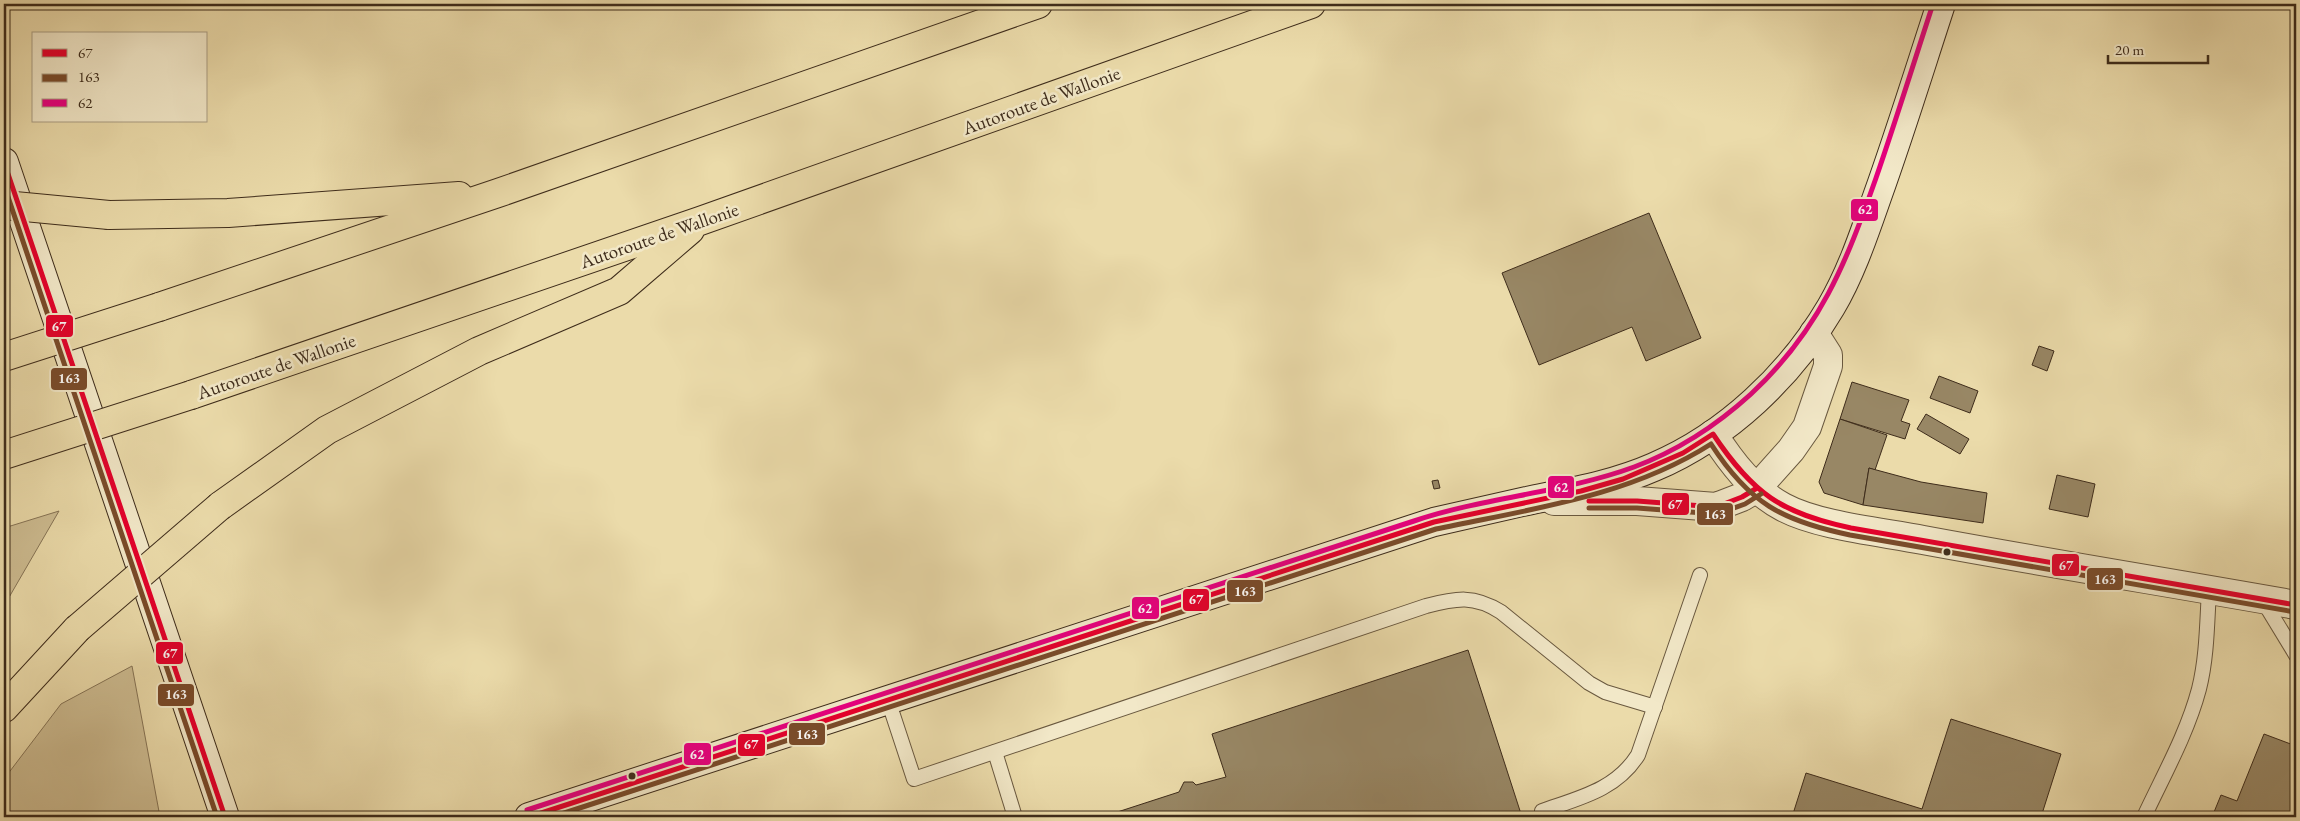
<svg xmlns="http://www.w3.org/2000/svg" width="2300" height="821" font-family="'EB Garamond',serif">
<rect width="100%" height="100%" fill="#ebdbaa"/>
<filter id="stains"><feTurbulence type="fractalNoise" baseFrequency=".004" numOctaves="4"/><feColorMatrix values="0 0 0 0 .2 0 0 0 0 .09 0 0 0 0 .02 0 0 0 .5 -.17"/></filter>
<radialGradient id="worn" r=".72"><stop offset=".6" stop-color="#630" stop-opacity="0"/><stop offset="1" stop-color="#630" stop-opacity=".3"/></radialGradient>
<g fill="#cebd92" stroke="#867456">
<path d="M59,511L4,606V528Z"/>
<path d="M132,666L160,817H4V779L61,704Z"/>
</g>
<g fill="#988765" stroke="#3e2c1b">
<path d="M1649,213L1701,338L1646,361L1632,327L1539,365L1502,273Z"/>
<path d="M2039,346L2054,351L2047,371L2032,365Z"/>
<path d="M1939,376L1978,391L1970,413L1930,398Z"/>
<path d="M1852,382L1909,400L1901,421L1910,424L1905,439L1840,419Z"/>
<path d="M1926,414L1969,439L1960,454L1917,429Z"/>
<path d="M1840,419L1887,435L1875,470L1869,468L1863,505L1824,493L1819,482Z"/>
<path d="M1869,468L1921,482L1987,493L1983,523L1863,505Z"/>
<path d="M2057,475L2095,484L2088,517L2049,509Z"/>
<path d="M1438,480L1440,488L1434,489L1432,481Z"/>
<path d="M1468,650L1522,817H1102L1179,792L1184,782H1193L1196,785L1226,777L1212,734Z"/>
<path d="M1951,719L2061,754L2041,817H1792L1806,773L1922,809Z"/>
<path d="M2264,734L2296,746V817H2212L2221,795L2237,801Z"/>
</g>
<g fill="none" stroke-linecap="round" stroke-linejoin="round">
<defs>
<g id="lane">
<path d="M2262,599L2296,655"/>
<path d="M888,700L914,779L1426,606C1457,598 1474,595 1501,612L1589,683L1605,692L1655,707"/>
<path d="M995,752L1015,817"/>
<path d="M1542,811C1579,798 1616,790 1638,755L1700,575"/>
<path d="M2144,817C2163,776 2187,734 2199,689C2207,657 2207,623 2209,590"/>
</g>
<g id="street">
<path d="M1713,434C1731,462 1753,491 1783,507C1818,526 1883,532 1923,540C2047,563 2172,583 2296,605"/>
<path d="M1554,501H1637L1716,507L1742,497L1757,488L1791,450L1807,427L1828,366V355L1814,333"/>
</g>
<g id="secondary">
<path d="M4,162L225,817"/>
<path d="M529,817L1434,522C1465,515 1496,508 1527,501C1570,492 1613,485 1654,467C1727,436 1791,375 1831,307C1851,273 1864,234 1877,197C1900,133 1920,68 1941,4"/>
</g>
<g id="highway">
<path d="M109,215L228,213L459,196"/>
<path d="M159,307L498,193L1038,4"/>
<path d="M191,395L700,221L1311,4"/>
<path d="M220,506L327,430L479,351L619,291L690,230"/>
<path d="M4,708L77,629"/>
</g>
</defs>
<use href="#lane" stroke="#69583f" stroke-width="16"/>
<use href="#street" stroke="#69583f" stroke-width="30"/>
<use href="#secondary" stroke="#3e2c1b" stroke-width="30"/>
<use href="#highway" stroke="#3e2c1b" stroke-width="30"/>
<use href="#lane" stroke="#f2e8c8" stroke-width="14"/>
<use href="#street" stroke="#f2e8c8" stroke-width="28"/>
<use href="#secondary" stroke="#f2e8c8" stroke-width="28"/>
<use href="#highway" stroke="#ebdbaa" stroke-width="28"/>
<defs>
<g id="highway-bridge">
<path d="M4,205L109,215"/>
<path d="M4,357L159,307"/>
<path d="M4,455L191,395"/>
<path d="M77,629L220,506"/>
</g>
</defs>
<use href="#highway-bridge" stroke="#3e2c1b" stroke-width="30" stroke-linecap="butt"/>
<use href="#highway-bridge" stroke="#ebdbaa" stroke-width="28"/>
<defs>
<g id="bus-1">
<path d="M4,162L225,817"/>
<path d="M1589,501H1637L1716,507L1742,497L1757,488"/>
<path d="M529,817L1434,522L1581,491L1623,479L1683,453L1713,434C1753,494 1781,513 1851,528L2296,605"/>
</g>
<g id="bus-2">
<path d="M4,185L217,817"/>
<path d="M1589,508H1637L1717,514L1745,504L1761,494"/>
<path d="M552,817L1436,529C1530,509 1628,497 1711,444C1749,503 1782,521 1850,535L2295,612"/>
</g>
<path id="bus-3" d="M527,810C822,714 1118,617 1414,521C1485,497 1563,493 1634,467C1677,451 1717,425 1751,394C1820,330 1846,263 1876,178C1896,120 1914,62 1933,4"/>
</defs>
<use href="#bus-1" stroke="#f2e8c8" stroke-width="9"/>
<use href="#bus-2" stroke="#f2e8c8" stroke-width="9"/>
<use href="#bus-3" stroke="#f2e8c8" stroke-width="9"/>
<use href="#bus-1" stroke="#e4002b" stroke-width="5"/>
<use href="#bus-2" stroke="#7a4b2a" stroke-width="5"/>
<use href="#bus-3" stroke="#e5007d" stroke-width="5"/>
</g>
<g fill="#3e2c1b" stroke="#f2e8c8" stroke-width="2">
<circle cx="1947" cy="552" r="4.5"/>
<circle cx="632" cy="776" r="4.5"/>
</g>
<g text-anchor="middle" stroke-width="5" stroke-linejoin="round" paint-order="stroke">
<g font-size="19" fill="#3e2c1b" stroke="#f2e8c8">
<text transform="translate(1041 100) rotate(-20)" y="7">Autoroute de Wallonie</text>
<text transform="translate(659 235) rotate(-19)" y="7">Autoroute de Wallonie</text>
<text transform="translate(276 366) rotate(-19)" y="7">Autoroute de Wallonie</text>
</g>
</g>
<g stroke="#f2e8c8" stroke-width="2">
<rect x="1850" y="198" width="29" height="24" rx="5" fill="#e5007d"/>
<rect x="45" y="314" width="29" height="24" rx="5" fill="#e4002b"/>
<rect x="50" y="367" width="38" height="24" rx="5" fill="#7a4b2a"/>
<rect x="1547" y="475" width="28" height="24" rx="5" fill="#e5007d"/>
<rect x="1661" y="492" width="29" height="24" rx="5" fill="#e4002b"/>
<rect x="1696" y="502" width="38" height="24" rx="5" fill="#7a4b2a"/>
<rect x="2051" y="553" width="29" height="24" rx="5" fill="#e4002b"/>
<rect x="2086" y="567" width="38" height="24" rx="5" fill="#7a4b2a"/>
<rect x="1226" y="579" width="38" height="24" rx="5" fill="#7a4b2a"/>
<rect x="1182" y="588" width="28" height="24" rx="5" fill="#e4002b"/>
<rect x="1131" y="596" width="29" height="24" rx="5" fill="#e5007d"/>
<rect x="155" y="641" width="29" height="24" rx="5" fill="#e4002b"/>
<rect x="157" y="683" width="38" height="24" rx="5" fill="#7a4b2a"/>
<rect x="788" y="722" width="38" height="24" rx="5" fill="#7a4b2a"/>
<rect x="737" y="733" width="29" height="24" rx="5" fill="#e4002b"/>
<rect x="683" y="742" width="29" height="24" rx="5" fill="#e5007d"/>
</g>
<g font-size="14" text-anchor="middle" font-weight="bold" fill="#fff">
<text x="1865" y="214">62</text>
<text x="59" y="331">67</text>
<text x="69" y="383">163</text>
<text x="1561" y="492">62</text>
<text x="1675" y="509">67</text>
<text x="1715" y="519">163</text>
<text x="2066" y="570">67</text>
<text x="2105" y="584">163</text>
<text x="1245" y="596">163</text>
<text x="1196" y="604">67</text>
<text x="1145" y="613">62</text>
<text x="170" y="658">67</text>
<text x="176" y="699">163</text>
<text x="807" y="739">163</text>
<text x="751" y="749">67</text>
<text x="697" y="759">62</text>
</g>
<rect width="2300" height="821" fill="none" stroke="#ebdbaa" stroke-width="20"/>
<rect x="5" y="5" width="2290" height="811" fill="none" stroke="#3e2c1b" stroke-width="2.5"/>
<rect x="10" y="10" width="2280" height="801" fill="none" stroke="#3e2c1b"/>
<rect x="32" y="32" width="175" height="90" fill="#f2e8c8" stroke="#aa9d83"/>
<rect x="42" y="49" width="25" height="8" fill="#e4002b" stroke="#aa9d83"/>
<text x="78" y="58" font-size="15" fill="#3e2c1b">67</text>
<rect x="42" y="74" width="25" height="8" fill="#7a4b2a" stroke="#aa9d83"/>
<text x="78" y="82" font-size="15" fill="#3e2c1b">163</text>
<rect x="42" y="99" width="25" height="8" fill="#e5007d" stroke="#aa9d83"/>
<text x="78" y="108" font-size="15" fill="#3e2c1b">62</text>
<path d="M2108 55v8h100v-8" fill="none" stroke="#3e2c1b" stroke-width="2.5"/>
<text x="2115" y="55" font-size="15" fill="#3e2c1b" stroke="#f2e8c8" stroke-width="4" paint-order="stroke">20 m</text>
<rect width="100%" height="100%" filter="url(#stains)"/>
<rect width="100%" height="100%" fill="url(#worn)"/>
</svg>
